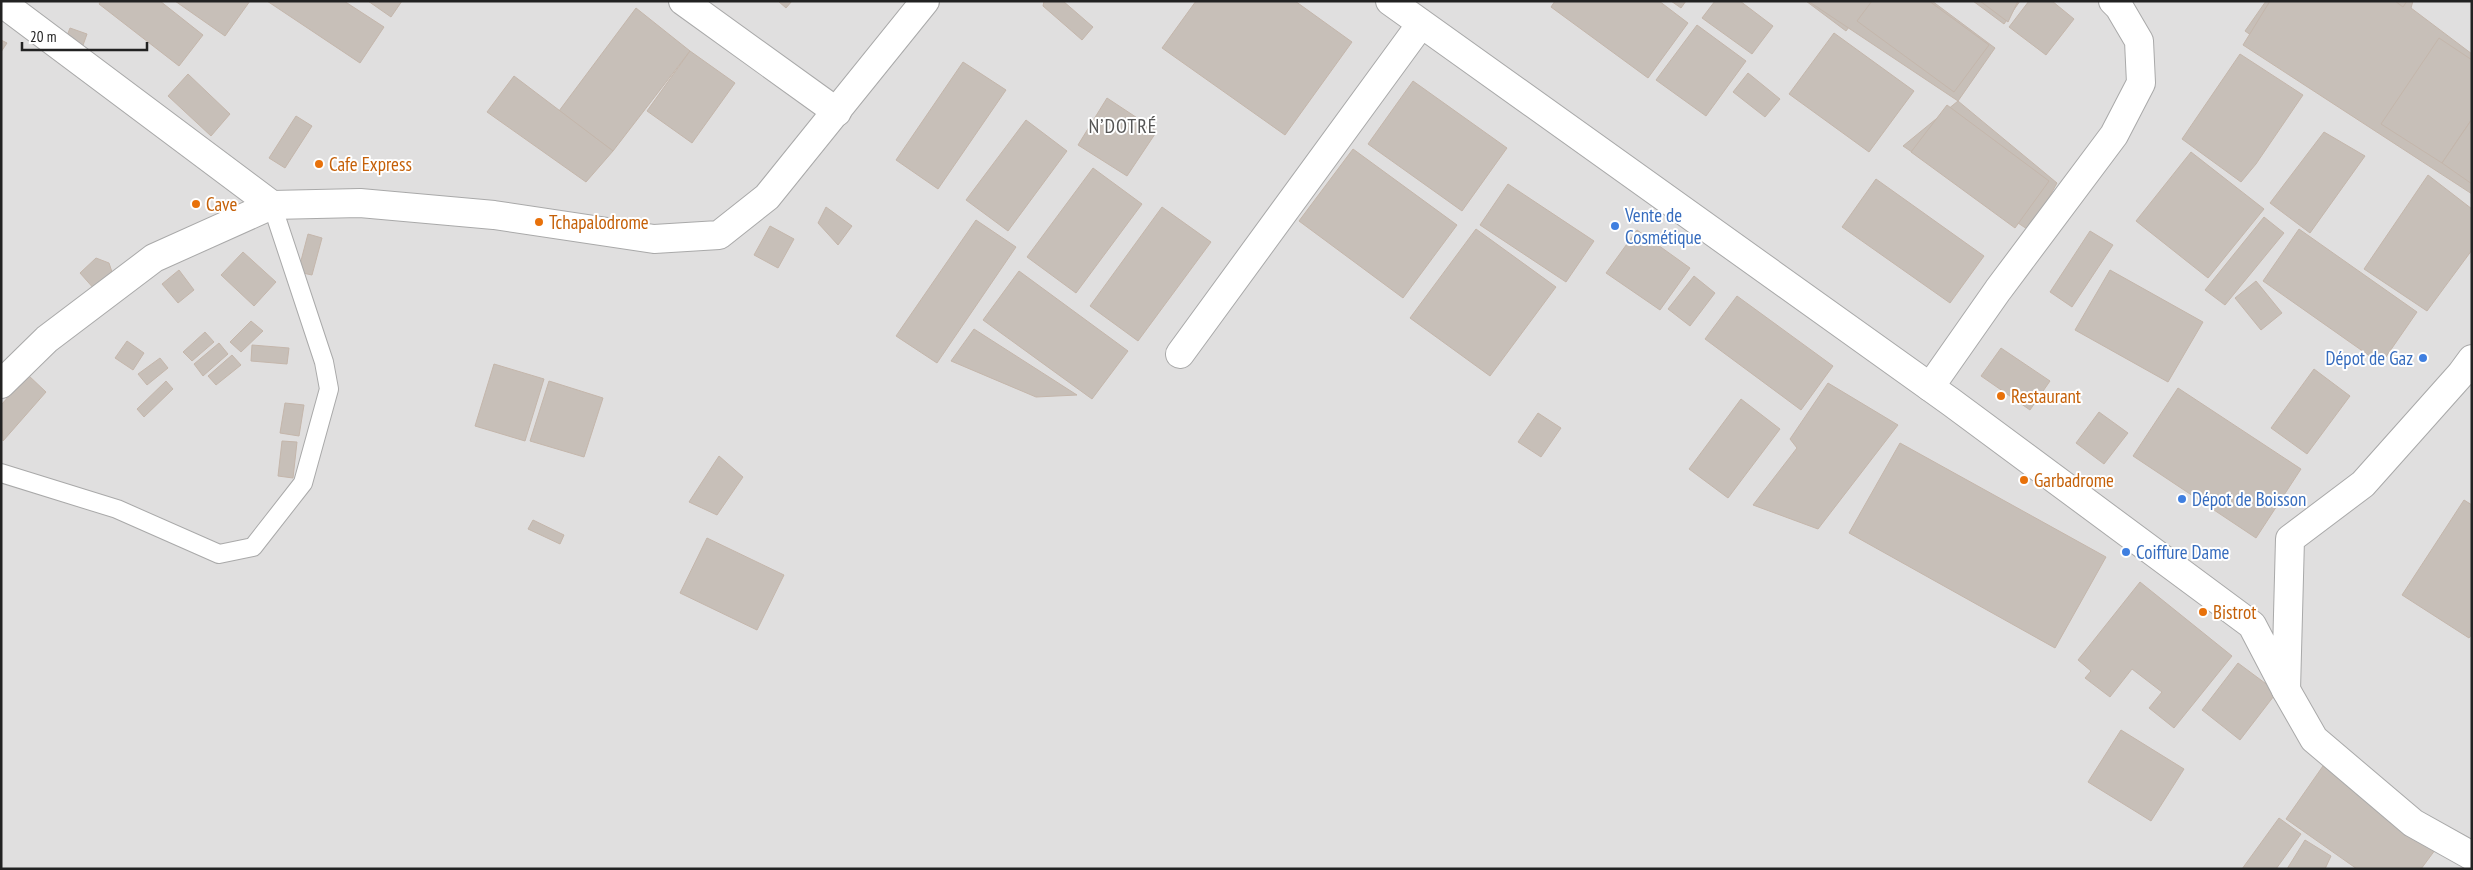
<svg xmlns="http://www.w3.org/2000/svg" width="2473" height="870" font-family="'PT Sans Narrow',sans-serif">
<rect width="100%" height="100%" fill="#f2efe9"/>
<rect fill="#e0dfdf" x="1" y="1" width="2471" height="868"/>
<g fill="#c7bfb8" stroke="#c4b6ab">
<path d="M101,1H160L203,35L179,66L99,4Z"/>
<path d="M175,1H250L225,36Z"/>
<path d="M267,1H344L384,27L360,63Z"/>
<path d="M368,1H402L391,17Z"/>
<path d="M778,1H792L786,8Z"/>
<path d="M1044,1H1063L1093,27L1082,40L1043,6Z"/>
<path d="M1196,1H1295L1352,42L1285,135L1162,48Z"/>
<path d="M1555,1H1659L1688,23L1648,78L1551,7Z"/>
<path d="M1671,1H1686L1681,8Z"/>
<path d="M1715,1H1740L1773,26L1752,54L1702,18Z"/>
<path d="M1806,1H1868L1846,31Z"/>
<path d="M1808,1H1932L1995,48L1958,101Z"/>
<path d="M1872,1H1929L1989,45L1954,92L1857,21Z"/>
<path d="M1973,1H2020L2004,24Z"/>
<path d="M1980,1H2018L2008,22Z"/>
<path d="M2029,1H2052L2074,19L2046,55L2009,27Z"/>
<path d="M2266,1H2394L2435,29L2371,119L2245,31Z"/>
<path d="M2270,1H2413L2411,8L2472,54V194L2243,45Z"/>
<path d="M2395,1H2407L2403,7Z"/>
<path d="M636,8L690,51L613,151L559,111Z"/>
<path d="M1697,25L1746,61L1706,116L1656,80Z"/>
<path d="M70,28L87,34L82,48L65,41Z"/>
<path d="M1834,33L1914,91L1869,152L1789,94Z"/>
<path d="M2439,38L2472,60V119L2442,163L2381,124Z"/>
<path d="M1,40L7,43L1,52Z"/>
<path d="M690,51L735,83L692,143L647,111Z"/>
<path d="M2240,54L2303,95L2256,164L2241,182L2182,139Z"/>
<path d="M963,62L1006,90L938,189L896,160Z"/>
<path d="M1748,73L1780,99L1765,117L1733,92Z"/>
<path d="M188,74L230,114L211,136L168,96Z"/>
<path d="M514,76L613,151L586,182L487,112Z"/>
<path d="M1413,81L1507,148L1462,211L1368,144Z"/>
<path d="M1107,98L1157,131L1127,176L1078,145Z"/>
<path d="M1958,101L2057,183L2030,231L1903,146Z"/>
<path d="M1947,105L2049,181L2015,228L1911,152Z"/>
<path d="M296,116L312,126L285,168L269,158Z"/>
<path d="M2472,119V184L2442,163Z"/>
<path d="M1026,120L1067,151L1008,231L966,200Z"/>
<path d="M2324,132L2365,156L2310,233L2270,203Z"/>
<path d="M1353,149L1457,225L1403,298L1299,221Z"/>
<path d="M2191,152L2264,209L2208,278L2136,221Z"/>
<path d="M1093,168L1142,204L1076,293L1027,257Z"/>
<path d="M2428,175L2472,209V250L2427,311L2364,269Z"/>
<path d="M1876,179L1984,256L1950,303L1842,227Z"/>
<path d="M1508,184L1594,241L1566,282L1480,225Z"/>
<path d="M826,207L852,226L838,245L818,223Z"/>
<path d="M1162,207L1211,242L1138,341L1090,306Z"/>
<path d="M2264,217L2284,233L2225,305L2205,290Z"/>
<path d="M976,220L1016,247L937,363L896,336Z"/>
<path d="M770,226L794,239L778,268L754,255Z"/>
<path d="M1476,229L1556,287L1490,376L1410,318Z"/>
<path d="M2299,229L2417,312L2381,364L2263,281Z"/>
<path d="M1637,230L1690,268L1660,310L1606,273Z"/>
<path d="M2090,231L2113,245L2072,307L2050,292Z"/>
<path d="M308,234L322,238L312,275L298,272Z"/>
<path d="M243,252L276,282L254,306L221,275Z"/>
<path d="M96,258L109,263L113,275L96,291L80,273Z"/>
<path d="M179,270L194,290L178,303L162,284Z"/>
<path d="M2110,270L2203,322L2168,382L2075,330Z"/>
<path d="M1019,271L1128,351L1092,399L983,320Z"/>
<path d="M1694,276L1715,293L1690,326L1668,309Z"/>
<path d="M2256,281L2282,313L2261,330L2235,298Z"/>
<path d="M1737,296L1833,366L1801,410L1705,339Z"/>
<path d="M251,321L263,331L241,352L230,342Z"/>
<path d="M974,329L1077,395L1036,397L951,361Z"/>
<path d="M205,332L214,342L192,361L183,352Z"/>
<path d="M127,341L144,353L133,370L115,358Z"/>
<path d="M219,343L228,354L203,376L194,364Z"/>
<path d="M252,345L289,348L287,364L251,361Z"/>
<path d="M2001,348L2050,381L2030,410L1981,376Z"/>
<path d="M232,355L241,365L216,385L208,376Z"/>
<path d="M160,358L168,368L147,385L138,374Z"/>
<path d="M494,364L544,379L525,441L475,426Z"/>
<path d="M2314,369L2350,396L2307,454L2271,428Z"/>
<path d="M28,375L46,392L3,441L1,405Z"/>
<path d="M166,381L173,389L144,417L137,409Z"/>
<path d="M549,381L603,398L584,457L530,441Z"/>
<path d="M1828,383L1898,425L1818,529L1753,505L1797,448L1790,439Z"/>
<path d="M2178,388L2301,469L2256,538L2133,456Z"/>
<path d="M1741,399L1780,429L1728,498L1689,469Z"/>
<path d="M285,403L304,405L299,436L280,433Z"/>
<path d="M2099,412L2128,433L2104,464L2076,443Z"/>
<path d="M1538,413L1561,428L1541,457L1518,442Z"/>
<path d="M282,441L297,442L293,478L278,476Z"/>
<path d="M1900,443L2106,557L2055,648L1849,533Z"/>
<path d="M719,456L743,477L717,515L689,502Z"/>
<path d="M2464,500L2472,505V634L2469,638L2402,595Z"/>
<path d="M533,520L564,535L560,544L528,529Z"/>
<path d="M707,538L784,575L757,630L680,593Z"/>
<path d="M2140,582L2232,656L2174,728L2149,708L2162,692L2132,669L2110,697L2085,678L2091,671L2078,660Z"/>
<path d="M2238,663L2277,692L2240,740L2202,710Z"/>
<path d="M2121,730L2184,769L2151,821L2088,782Z"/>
<path d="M2323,766L2438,846L2421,869H2357L2286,819Z"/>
<path d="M2279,818L2301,834L2276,869H2242Z"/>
<path d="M2305,840L2331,856L2325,869H2287Z"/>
</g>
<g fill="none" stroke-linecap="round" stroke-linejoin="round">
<defs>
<path id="lane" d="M1,473L117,509L219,554L253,547L303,483L329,389L324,362L272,205"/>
<g id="street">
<path d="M683,1L837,112"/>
<path d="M1390,1L1951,402L2252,625L2286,690L2290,539L2363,484L2461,374L2472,359"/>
<path d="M1,2L272,205"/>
<path d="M1180,354L1421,24"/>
<path d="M1,384L47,339L154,258L272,205L360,203L494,215L654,239L719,235L767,197L925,1"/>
<path d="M1930,387L1998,290L2114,135L2141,83L2139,41L2119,7L2113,1"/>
<path d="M2286,690L2314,739L2413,823L2472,856"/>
</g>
</defs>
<use href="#lane" stroke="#a9a9a9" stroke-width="20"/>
<use href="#street" stroke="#a9a9a9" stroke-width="30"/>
<use href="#lane" stroke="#fff" stroke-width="18"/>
<use href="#street" stroke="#fff" stroke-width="28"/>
</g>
<g fill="#e8710a" stroke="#fff" stroke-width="2">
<circle cx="319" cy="164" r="5"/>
<circle cx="196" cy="204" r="5"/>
<circle cx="539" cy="222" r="5"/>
<circle cx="2001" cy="396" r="5"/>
<circle cx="2024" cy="480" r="5"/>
<circle cx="2203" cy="612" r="5"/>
</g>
<g fill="#3f7fe0" stroke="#fff" stroke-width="2">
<circle cx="1615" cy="226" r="5"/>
<circle cx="2423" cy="358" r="5"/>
<circle cx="2182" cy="499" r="5"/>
<circle cx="2126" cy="552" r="5"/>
</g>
<g text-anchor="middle" stroke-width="4" stroke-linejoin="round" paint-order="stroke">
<g font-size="19" fill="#c56008" stroke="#fff" text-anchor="start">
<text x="329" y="171">Cafe Express</text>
<text x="206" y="211">Cave</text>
<text x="549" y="229">Tchapalodrome</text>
<text x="2011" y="403">Restaurant</text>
<text x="2034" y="487">Garbadrome</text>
<text x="2213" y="619">Bistrot</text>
</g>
<g font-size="19" fill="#366cbe" stroke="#fff" text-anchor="start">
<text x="1625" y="222">Vente de<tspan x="1625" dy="22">Cosmétique</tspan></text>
<text x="2413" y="365" text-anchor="end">Dépot de Gaz</text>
<text x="2192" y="506">Dépot de Boisson</text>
<text x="2136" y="559">Coiffure Dame</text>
</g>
<g font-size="20" letter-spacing="1" fill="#555" stroke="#fff">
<text x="1123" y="133">N’DOTRÉ</text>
</g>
</g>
<rect width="2473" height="870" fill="none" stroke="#222222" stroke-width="5"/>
<path d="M22 42v8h125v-8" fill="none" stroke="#222222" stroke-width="2.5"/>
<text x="30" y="42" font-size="15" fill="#222222" stroke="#ffffff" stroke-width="4" paint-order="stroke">20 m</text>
</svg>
